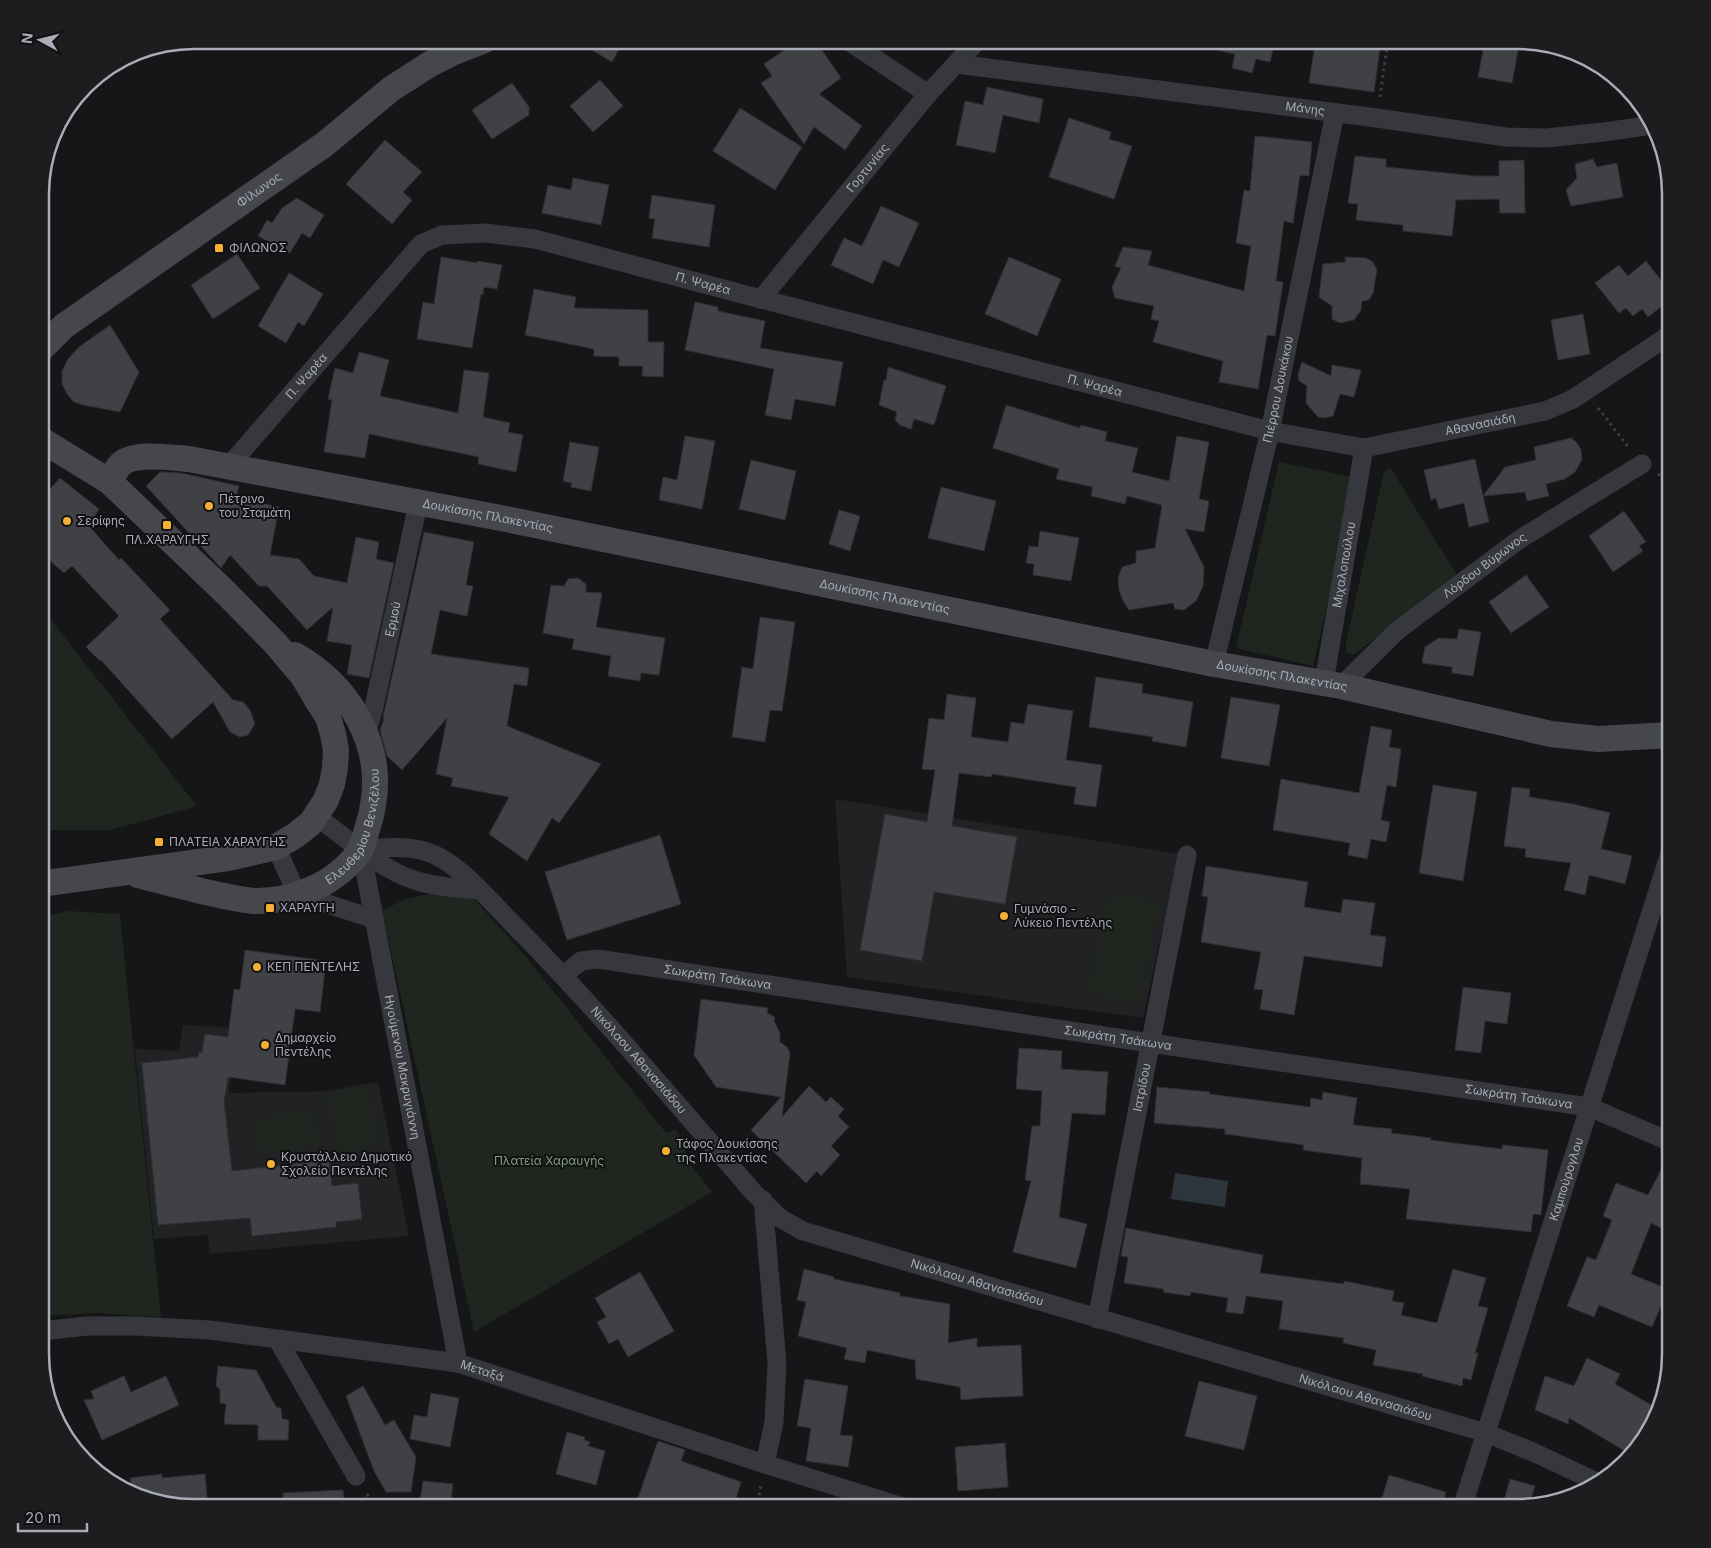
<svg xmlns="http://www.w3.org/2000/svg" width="1711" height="1548" font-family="Inter,sans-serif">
<rect width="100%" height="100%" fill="#161618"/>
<g fill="#222225">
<path d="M835,799L1179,854L1143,1018L847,977Z"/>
<path d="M183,1025L237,1028L229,1093L327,1091L378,1082L409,1236L210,1254L208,1235L154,1239L135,1049L179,1051Z"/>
</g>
<g fill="#1e261f">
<path d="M1279,462L1357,478L1313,666L1236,648Z"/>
<path d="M1390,467L1458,577L1353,655L1346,653V642L1384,472Z"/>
<path d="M40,606L197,806L111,830H40Z"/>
<path d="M446,890H466L527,958L666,1133L676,1129L688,1157L685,1158L712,1192L474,1332L382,910L407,899Z"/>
<path d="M1110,892L1160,903L1139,1003L1089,992Z"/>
<path d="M68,911L120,914L161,1317L98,1313L40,1316V917Z"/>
<path d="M369,1088L379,1145L338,1152L328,1095Z"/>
<path d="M313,1110L318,1146L261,1154L256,1119Z"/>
</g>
<path fill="#2c353c" d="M1175,1173L1228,1181L1225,1207L1171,1199Z"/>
<g fill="#404145" stroke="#303034">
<path d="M575,40H624L612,62Z"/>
<path d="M799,40H815L841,78L819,94L862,126L845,150L814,127L804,144L761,83L772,76L764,64Z"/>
<path d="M1207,40H1275L1270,62L1256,59L1252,73L1232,68L1235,54L1206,48Z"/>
<path d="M1328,40H1381L1374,92L1309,83L1315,44L1327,46Z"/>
<path d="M1485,40H1520L1512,83L1478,77Z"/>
<path d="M600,80L623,106L593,132L570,106Z"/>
<path d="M512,83L529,107V115L492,139L472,110Z"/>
<path d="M987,87L1043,99L1039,123L1003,115L995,153L956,145L965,101L983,105Z"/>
<path d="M740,108L802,147L775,190L713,151Z"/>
<path d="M1069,118L1111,132L1109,139L1132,146L1114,199L1049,177Z"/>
<path d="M1255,136L1312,142L1309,176L1300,175L1293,223L1284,221L1276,281L1283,282L1275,336L1267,335L1258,389L1219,382L1223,361L1153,342L1159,321L1151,319L1154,306L1115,298L1112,287L1121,268L1115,266L1123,247L1152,251L1148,265L1244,291L1251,246L1236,243L1244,190L1250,191Z"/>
<path d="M385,140L422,172L403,192L412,200L392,224L346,184Z"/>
<path d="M1355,156L1386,159V167L1476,176H1499V161L1524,160L1525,213H1500L1499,199L1456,200L1452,236L1403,231V225L1356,220L1358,204L1348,203Z"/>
<path d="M1593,159L1597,167L1617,163L1623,197L1571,206L1566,190L1577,178L1575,164Z"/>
<path d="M573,178L609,185L601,225L542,213L548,185L571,190Z"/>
<path d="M652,195L715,205L709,247L652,238L655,219L649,218Z"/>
<path d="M297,198L324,215L310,238L302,233L290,253L258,236L267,220L272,223L282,208Z"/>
<path d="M881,206L919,223L899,267L883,260L873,284L831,265L844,238L862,246Z"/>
<path d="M237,254L260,288L213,319L191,285Z"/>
<path d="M441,257L477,263V261L502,265L497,289L484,287L483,295L481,294L472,348L417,339L423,302L434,304Z"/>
<path d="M1009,257L1061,279L1037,336L985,314Z"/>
<path d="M1345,257L1366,258L1373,262L1377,270L1373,293L1369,300L1362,301L1361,310L1354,320L1340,323L1332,319V306L1319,297L1323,264L1346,262Z"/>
<path d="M1646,261L1671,293V299L1648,317L1642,309L1633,316L1626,308L1619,313L1595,283L1619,265L1628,276Z"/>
<path d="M289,273L323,294L304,326L298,322L286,343L258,326Z"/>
<path d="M534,289L576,297L574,308L648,310V342H664L663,377L642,376L643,366H619V357L594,356V349L525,335Z"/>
<path d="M695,302L718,307V311L765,321L760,348L843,362L835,406L795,399L791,420L765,415L774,369L685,350Z"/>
<path d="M1583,314L1590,354L1558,360L1551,320Z"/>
<path d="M110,325L139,372L120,412L83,405L74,402L67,394L62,384V371L68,359L79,347Z"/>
<path d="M359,352L389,360L380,396L458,413L464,370L489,373L483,417L510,423L508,432L523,435L516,472L478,464L479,457L369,434L365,458L324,452L332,400L328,399L335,368L353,373Z"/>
<path d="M1302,362L1331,376L1332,365L1361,370L1354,397L1340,394L1333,416L1325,418L1318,417L1306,403L1307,386L1299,381L1298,374Z"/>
<path d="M888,367L946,386L934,425L914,419L911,429L900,425L895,420L897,412L879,405L884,380L886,381Z"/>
<path d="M1006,405L1080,428L1081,425L1107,432L1105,441L1138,448L1132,472L1169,481L1177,436L1209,442L1199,499L1209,501L1204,532L1185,529L1204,567L1203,586L1196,601L1184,610L1175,609L1173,603L1129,610L1123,601L1119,590L1118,578L1122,567L1136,563V551L1155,548L1162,505L1127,496L1125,504L1091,496L1093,487L1056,479L1059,469L993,448Z"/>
<path d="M685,436L715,441L702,509L659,500L663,477L677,480Z"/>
<path d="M1571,438L1576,442L1581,449L1582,460L1575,472L1565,479L1546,484L1549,496L1527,501L1525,492L1483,496L1489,522L1469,527L1464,503L1439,509L1436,498L1431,500L1424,470L1475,459L1483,496L1505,467L1536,460L1534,447Z"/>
<path d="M570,442L599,447L591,491L571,487L572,483L563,481Z"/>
<path d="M751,460L796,471L785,520L739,509Z"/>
<path d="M160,472L181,473L239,486L236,498L279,507L270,555L299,559L314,576L347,583L356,537L379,542L376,559L394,563L369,678L347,674L352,645L327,641L333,607L307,630L267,586H259L230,555L221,568L146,486Z"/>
<path d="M60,478L99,509L89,526L119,560L121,558L170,610L160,619L233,700L243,702L250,710L255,724L248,735L240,737L230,732L213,702L172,739L101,660L100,661L86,647L119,616L72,566L64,573L40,552V500Z"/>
<path d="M941,487L996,501L984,551L928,538Z"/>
<path d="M839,510L860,516L850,551L829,544Z"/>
<path d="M1624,511L1646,542L1639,546L1643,551L1613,572L1589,536Z"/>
<path d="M1040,531L1079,538L1071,581L1033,575L1034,564L1026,563L1029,546L1038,547Z"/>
<path d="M424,532L474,542L466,585L473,586L467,616L440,610L431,654L529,668L527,686L514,684L507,726L601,764L559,823L552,818L527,861L489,834L509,797L451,786L453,778L436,774L447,718L402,770L387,756L380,730L384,719L383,717Z"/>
<path d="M1526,575L1549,607L1511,633L1489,602Z"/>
<path d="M578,578L586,584V592L602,593L596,627L665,638L659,675L641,673L640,681L608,676L611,656L572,649L574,639L543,633L551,585L564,586L568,579Z"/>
<path d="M760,617L795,622L782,711L770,710L765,742L732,737L742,667L753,669Z"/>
<path d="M1459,629L1481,632L1473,676L1452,673V667L1422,663L1425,647L1439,638L1457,639Z"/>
<path d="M1096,677L1143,684L1142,693L1193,702L1186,747L1152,741L1153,737L1089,727Z"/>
<path d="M947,694L976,698L971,737L1008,742L1011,722L1024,724L1028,704L1073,711L1066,760L1102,765L1096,807L1074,804L1076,787L992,774L991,777L959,773L952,826L1017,837L1005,904L934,892L922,961L860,950L885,814L927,822L935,770L922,769L929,718L944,720Z"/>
<path d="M1231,697L1280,705L1269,766L1221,758Z"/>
<path d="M1371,726L1392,730L1389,747L1401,749L1396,787L1387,785L1381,820L1390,822L1386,842L1371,839L1367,859L1348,855L1350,843L1273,830L1281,779L1359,793Z"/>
<path d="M1433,785L1477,792L1463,881L1419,873Z"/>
<path d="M1512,787L1530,789L1529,797L1573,804L1610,813L1601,849L1632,856L1625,884L1589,875L1585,895L1564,890L1571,863L1525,857L1526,849L1504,846Z"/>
<path d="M660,835L681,904L567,940L545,872Z"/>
<path d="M1206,866L1308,882L1304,907L1341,913L1343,899L1375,903L1370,935L1386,937L1382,967L1304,956L1294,1015L1260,1009L1263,990L1254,989L1261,952L1201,942L1208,897L1202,896Z"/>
<path d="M245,950L326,961L320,1012L295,1009L285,1085L228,1077L224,1102L232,1171L329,1160L332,1186L358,1183L362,1219L336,1222V1227L252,1236L250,1218L158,1225L142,1063L198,1057L199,1052L202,1053L205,1034L228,1037L234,989L240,990Z"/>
<path d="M1463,987L1511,993L1507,1024L1485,1021L1481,1053L1455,1050Z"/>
<path d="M701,999L768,1008L767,1013L775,1017L774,1021L780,1033V1042L787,1047L790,1053L782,1117L809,1086L826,1102L831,1097L844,1109L838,1116L849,1127L831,1146L840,1155L821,1176L817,1171L806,1183L751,1130L781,1097L716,1087L694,1055Z"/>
<path d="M1019,1048L1062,1051L1061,1069L1108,1072L1105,1115L1072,1113L1059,1217L1087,1224L1076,1268L1013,1252L1031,1181L1025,1180L1032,1126H1040L1042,1091L1016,1089Z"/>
<path d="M1157,1087L1210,1092L1209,1094L1310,1107L1311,1098L1322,1100L1323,1092L1357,1098L1353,1125L1392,1129L1391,1133L1431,1138L1430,1140L1502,1149L1503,1145L1548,1150L1541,1215L1533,1214L1531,1232L1406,1219L1410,1189L1360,1184L1362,1158L1303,1150L1304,1145L1225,1134V1129L1154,1123Z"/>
<path d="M1670,1153L1671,1233L1651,1223L1631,1274L1668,1289L1652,1327L1599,1305L1594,1317L1567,1306L1587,1257L1596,1260L1612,1220L1603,1216L1616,1183L1648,1195Z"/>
<path d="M1126,1228L1263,1255L1260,1273L1344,1284V1281L1394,1291L1392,1301L1404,1303L1401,1315L1437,1323L1453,1269L1486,1278L1478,1306L1488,1308L1475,1353H1478L1471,1380L1463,1378L1462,1386L1422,1376L1423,1374L1373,1365L1376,1350L1343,1343L1344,1338L1279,1329L1283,1301L1246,1296L1243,1314L1226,1312L1228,1298L1191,1292L1190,1296L1163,1292L1164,1289L1124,1283L1128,1257L1121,1256Z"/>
<path d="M804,1269L834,1277V1279L900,1293V1296L950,1304L948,1343L977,1338V1347L1021,1345L1023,1396L979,1398L961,1400L960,1387L916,1379L915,1360L867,1350L865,1363L844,1359L847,1348L798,1336L806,1302L797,1300Z"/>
<path d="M640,1272L674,1331L628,1357L618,1339L609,1344L597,1322L606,1317L595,1298Z"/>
<path d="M1587,1358L1620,1374L1615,1384L1660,1410L1632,1455L1569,1418L1568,1424L1535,1410L1545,1376L1574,1386Z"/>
<path d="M218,1366L256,1370L276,1407L281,1408L282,1419L289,1420L288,1440H258V1425L224,1424L226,1404L220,1403V1389L216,1386Z"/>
<path d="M124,1376L131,1392L166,1376L179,1405L102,1440L84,1400L94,1399L91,1391Z"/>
<path d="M805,1379L848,1386L840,1435L853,1436L848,1467L806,1461L811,1428L797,1426Z"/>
<path d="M1199,1381L1257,1396L1244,1450L1185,1436Z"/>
<path d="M363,1386L385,1425L394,1420L416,1457L411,1492H386L374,1471L346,1396Z"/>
<path d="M431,1393L459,1398L450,1447L410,1439L414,1415L427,1417Z"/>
<path d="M567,1432L585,1437L584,1440L590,1442L588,1446L605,1451L596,1485L556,1474Z"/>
<path d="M658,1441L685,1450L681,1461L741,1482L733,1508H668L638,1498Z"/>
<path d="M1005,1443L1008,1487L958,1491L955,1447Z"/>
<path d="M162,1474V1478L205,1474L208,1508H194L133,1495L130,1478Z"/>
<path d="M1389,1475L1446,1492L1442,1508H1379Z"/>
<path d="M1510,1479L1535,1486L1529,1506L1517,1508H1502Z"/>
<path d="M423,1481L453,1484L450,1508H419Z"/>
<path d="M343,1490L344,1508H284L283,1493Z"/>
</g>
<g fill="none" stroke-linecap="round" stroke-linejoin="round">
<g stroke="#3d3f44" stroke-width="3" stroke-dasharray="2.5 4" stroke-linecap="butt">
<path d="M1380,97L1388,40"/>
<path d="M1598,408L1629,448"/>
<path d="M1658,474L1671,482"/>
<path d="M367,1494L376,1508"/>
<path d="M757,1508L761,1484"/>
</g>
<g stroke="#37383d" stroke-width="19">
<path d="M847,40L928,94"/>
<path id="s1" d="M957,64L1377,118L1506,137L1546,138L1604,132L1653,125"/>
<path id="s2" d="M761,299L928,94L978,40"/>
<path id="s3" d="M228,467L421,244L442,235L485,233L535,239L761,299L1270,431L1364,448L1545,411L1573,399L1671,334"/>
<path id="s4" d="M1214,664L1270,431L1335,113"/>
<path id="s5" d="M1324,682L1364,448"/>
<path id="s6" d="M1341,686L1398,630L1520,539L1642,464"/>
<path id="s7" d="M366,734L374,707L418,504"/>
<path d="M316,816C345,837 380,869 414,880C435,887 458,888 479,890"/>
<path d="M276,847L297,894L374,919"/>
<path id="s8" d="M361,849C385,848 412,844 435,855C462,867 492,903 514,925C598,1010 675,1102 754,1193L780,1218L803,1231L1486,1433L1533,1452L1597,1482"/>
<path id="s9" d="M361,849L458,1363"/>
<path id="s10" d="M564,975L581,961L598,959L1150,1043L1589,1107L1671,1142"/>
<path d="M763,1200L777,1363L774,1422L765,1464"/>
<path id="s11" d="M1097,1319L1187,855"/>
<path id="s12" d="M40,1331L88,1326H135L210,1330L458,1363L765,1464L906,1508"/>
<path d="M278,1340L356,1476"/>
<path id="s13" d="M1462,1508L1671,850"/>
</g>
<g stroke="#45474d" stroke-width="26">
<path id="s14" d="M40,350L64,326L325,144L391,89L430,64L452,53L485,40"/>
<path id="s15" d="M110,482C113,477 116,469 120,465C134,451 171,458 189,459L506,519L1214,664L1341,686L1551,734L1598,739L1671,735"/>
<path id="s16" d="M138,875C160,881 183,886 205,892C221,895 238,900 254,901C295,902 338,883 361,849C365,835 371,820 373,805C384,743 348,685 295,655"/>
<path d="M40,884L228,858L276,847L296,835L311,823L326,800L332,784L335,768L336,750L333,734L328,717L319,703L303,676L275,643L226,593L110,482L40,439"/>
</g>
</g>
<g fill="#f2b134" stroke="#111113" stroke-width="2">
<rect x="214" y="243" width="10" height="10" rx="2.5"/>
<circle cx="209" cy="506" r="5"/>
<circle cx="67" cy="521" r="5"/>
<rect x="162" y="520" width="10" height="10" rx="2.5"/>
<rect x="154" y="837" width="10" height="10" rx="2.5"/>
<rect x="265" y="903" width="10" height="10" rx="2.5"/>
<circle cx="1004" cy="916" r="5"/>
<circle cx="257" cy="967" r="5"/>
<circle cx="265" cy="1045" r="5"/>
<circle cx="666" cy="1151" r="5"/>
<circle cx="271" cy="1164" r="5"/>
</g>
<g text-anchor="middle" stroke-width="4" stroke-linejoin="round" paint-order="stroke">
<g font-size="12" fill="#a8adb8" stroke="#111113">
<text dy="4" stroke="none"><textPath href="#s1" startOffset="351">Μάνης</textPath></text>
<text dy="4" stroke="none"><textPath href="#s2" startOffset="169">Γορτυνίας</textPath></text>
<text dy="4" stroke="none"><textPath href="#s14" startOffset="272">Φίλωνος</textPath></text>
<text dy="4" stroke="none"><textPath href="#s3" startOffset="585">Π. Ψαρέα</textPath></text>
<text dy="4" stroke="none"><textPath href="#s3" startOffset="120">Π. Ψαρέα</textPath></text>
<text dy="4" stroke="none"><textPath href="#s3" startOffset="990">Π. Ψαρέα</textPath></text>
<text dy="4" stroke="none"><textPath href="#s4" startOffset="282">Πιέρρου Δουκάκου</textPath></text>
<text dy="4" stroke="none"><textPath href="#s3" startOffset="1385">Αθανασιάδη</textPath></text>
<text dy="4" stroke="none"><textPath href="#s15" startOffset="395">Δουκίσσης Πλακεντίας</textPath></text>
<text dy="4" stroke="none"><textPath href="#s5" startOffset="119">Μιχαλοπούλου</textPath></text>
<text dy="4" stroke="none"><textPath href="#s6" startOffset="188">Λόρδου Βύρωνος</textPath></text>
<text dy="4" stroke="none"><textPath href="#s15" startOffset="800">Δουκίσσης Πλακεντίας</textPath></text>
<text dy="4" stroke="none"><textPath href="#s7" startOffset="118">Ερμού</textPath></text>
<text dy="4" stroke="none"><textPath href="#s15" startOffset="1205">Δουκίσσης Πλακεντίας</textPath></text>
<text dy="4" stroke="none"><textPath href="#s16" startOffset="260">Ελευθερίου Βενιζέλου</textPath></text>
<text dy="4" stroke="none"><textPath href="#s10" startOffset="160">Σωκράτη Τσάκωνα</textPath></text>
<text dy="4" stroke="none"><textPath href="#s10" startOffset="565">Σωκράτη Τσάκωνα</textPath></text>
<text dy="4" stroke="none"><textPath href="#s8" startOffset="365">Νικόλαου Αθανασιάδου</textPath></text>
<text dy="4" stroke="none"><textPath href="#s9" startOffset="222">Ηγούμενου Μακρυγιάννη</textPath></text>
<text dy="4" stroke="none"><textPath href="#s11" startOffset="236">Ιατρίδου</textPath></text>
<text dy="4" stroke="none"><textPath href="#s10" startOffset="970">Σωκράτη Τσάκωνα</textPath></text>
<text dy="4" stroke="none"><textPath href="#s13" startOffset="345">Καμπούρογλου</textPath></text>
<text dy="4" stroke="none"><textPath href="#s8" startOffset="785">Νικόλαου Αθανασιάδου</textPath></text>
<text dy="4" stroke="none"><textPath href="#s12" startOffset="446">Μεταξά</textPath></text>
<text dy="4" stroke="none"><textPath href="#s8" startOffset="1190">Νικόλαου Αθανασιάδου</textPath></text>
</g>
<g font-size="12" fill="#a8adb8" stroke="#111113" text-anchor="start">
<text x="229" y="252">ΦΙΛΩΝΟΣ</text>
<text x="219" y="503">Πέτρινο<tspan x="219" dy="14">του Σταμάτη</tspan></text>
<text x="77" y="525">Σερίφης</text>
<text x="167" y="544" text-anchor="middle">ΠΛ.ΧΑΡΑΥΓΗΣ</text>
<text x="169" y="846">ΠΛΑΤΕΙΑ ΧΑΡΑΥΓΗΣ</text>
<text x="280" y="912">ΧΑΡΑΥΓΗ</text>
<text x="1014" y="913">Γυμνάσιο -<tspan x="1014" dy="14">Λύκειο Πεντέλης</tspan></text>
<text x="267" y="971">ΚΕΠ ΠΕΝΤΕΛΗΣ</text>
<text x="275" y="1042">Δημαρχείο<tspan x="275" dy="14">Πεντέλης</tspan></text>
<text x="676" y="1148">Τάφος Δουκίσσης<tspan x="676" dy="14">της Πλακεντίας</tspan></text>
<text x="281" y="1161">Κρυστάλλειο Δημοτικό<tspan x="281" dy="14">Σχολείο Πεντέλης</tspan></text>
</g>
<g font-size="12" fill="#7fa381" stroke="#111113">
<text x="549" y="1165">Πλατεία Χαραυγής</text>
</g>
</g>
<path d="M0 0H1711V1548H0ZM194 49H1517A145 145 0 0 1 1662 194V1354A145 145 0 0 1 1517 1499H194A145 145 0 0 1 49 1354V194A145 145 0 0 1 194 49Z" fill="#1d1d20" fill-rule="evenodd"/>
<path fill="none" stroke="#a8adb8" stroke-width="2.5" d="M194 49H1517A145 145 0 0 1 1662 194V1354A145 145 0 0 1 1517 1499H194A145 145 0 0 1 49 1354V194A145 145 0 0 1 194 49Z"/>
<g transform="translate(40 40) rotate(277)" stroke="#111113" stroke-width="4" paint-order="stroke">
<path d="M0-4L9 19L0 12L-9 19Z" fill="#a8adb8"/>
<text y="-8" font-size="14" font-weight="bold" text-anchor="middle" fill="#a8adb8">N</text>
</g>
<path d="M18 1523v8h69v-8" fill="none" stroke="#a8adb8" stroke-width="2.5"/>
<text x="25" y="1523" font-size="15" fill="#a8adb8" stroke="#111113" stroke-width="4" paint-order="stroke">20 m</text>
</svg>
